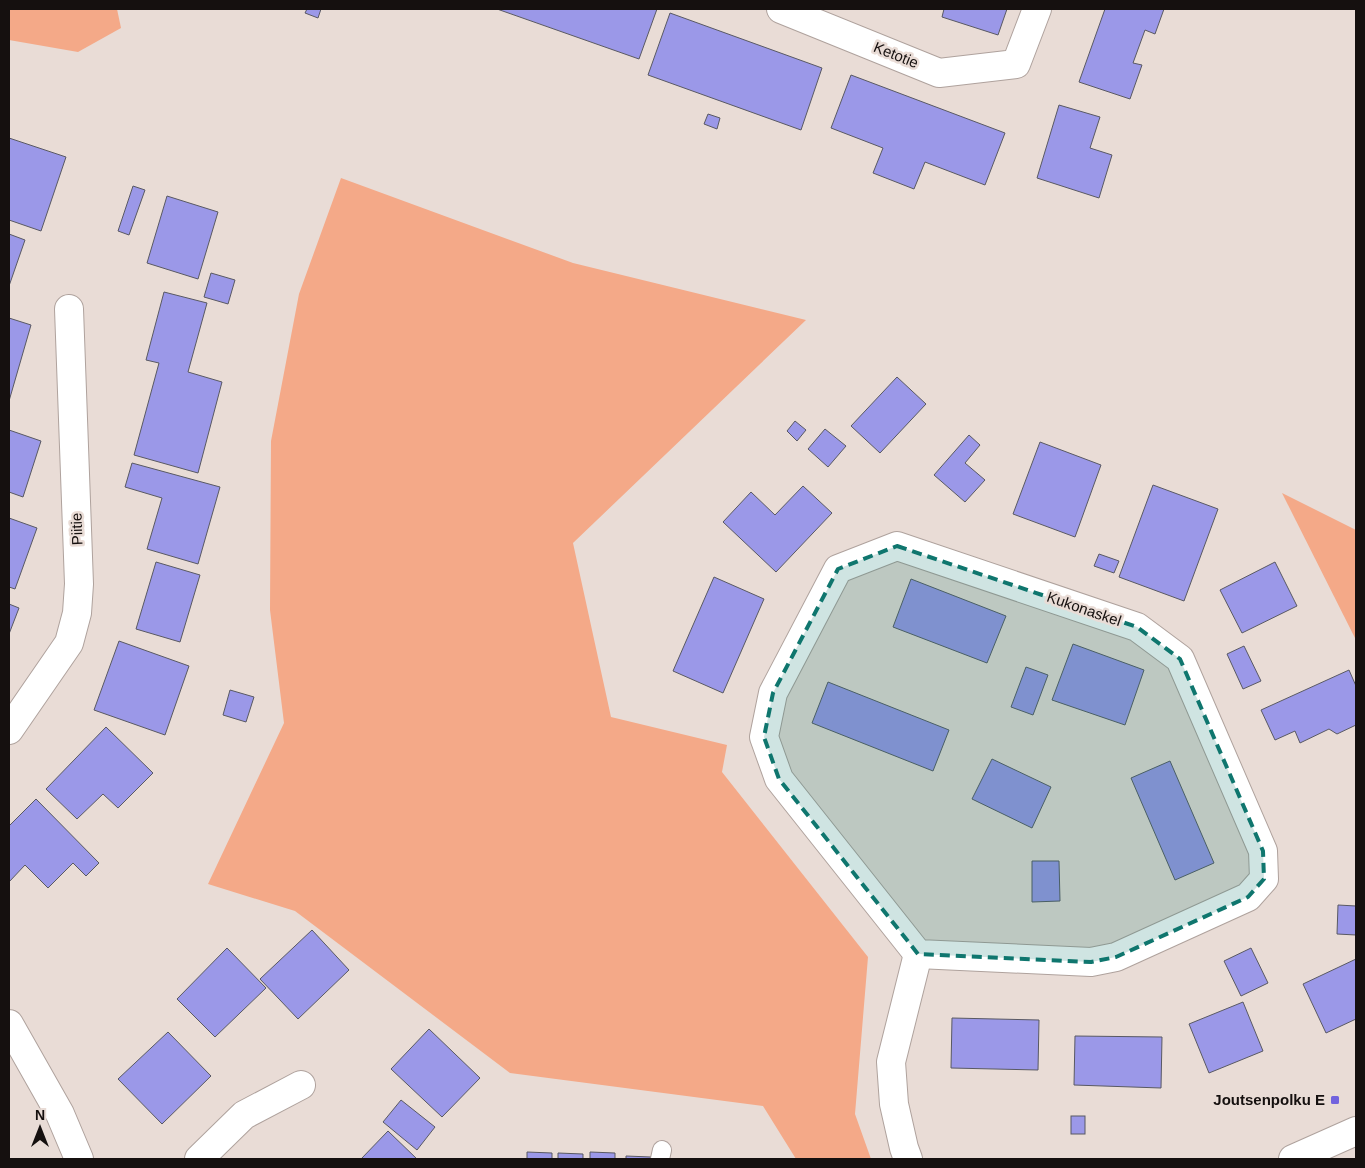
<svg xmlns="http://www.w3.org/2000/svg" width="1365" height="1168" font-family="Helvetica,sans-serif">
<rect width="100%" height="100%" fill="#e9dcd6"/>
<g fill="#f4a988">
<path d="M9,9H117L121,28L78,52L9,40Z"/>
<path d="M341,178L573,263L806,320L573,543L611,717L727,745L722,772L868,957L855,1114L871,1159H796L763,1106L510,1073L295,911L208,884L284,723L270,610L271,441L299,294Z"/>
<path d="M1282,493L1356,530V640Z"/>
</g>
<g fill="#9b98e8" stroke="#595963">
<path d="M307,9H321L318,18L305,13Z"/>
<path d="M497,9H657L639,59Z"/>
<path d="M944,9H1007L998,35L942,17Z"/>
<path d="M1105,9H1164L1155,34L1145,30L1133,63L1142,65L1130,99L1079,82Z"/>
<path d="M670,13L822,68L801,130L648,75Z"/>
<path d="M851,75L1005,133L985,185L925,162L914,189L873,173L883,148L831,128Z"/>
<path d="M1059,105L1100,117L1090,148L1112,155L1099,198L1037,178Z"/>
<path d="M708,114L720,118L717,129L704,124Z"/>
<path d="M9,138L66,157L41,231L9,220Z"/>
<path d="M133,186L145,190L129,235L118,231Z"/>
<path d="M167,196L218,212L198,279L147,263Z"/>
<path d="M9,234L25,240L9,286Z"/>
<path d="M211,273L235,280L228,304L204,297Z"/>
<path d="M164,292L207,303L188,372L222,382L198,473L134,455L159,363L146,360Z"/>
<path d="M9,318L31,325L9,401Z"/>
<path d="M897,377L926,404L880,453L851,426Z"/>
<path d="M795,421L806,430L797,441L787,431Z"/>
<path d="M825,429L846,446L828,467L808,449Z"/>
<path d="M9,430L41,441L23,497L9,492Z"/>
<path d="M969,435L980,445L965,463L985,480L965,502L934,475Z"/>
<path d="M1040,442L1101,465L1075,537L1013,514Z"/>
<path d="M132,463L220,487L198,564L147,549L162,498L125,487Z"/>
<path d="M1153,485L1218,509L1184,601L1119,577Z"/>
<path d="M803,486L832,513L776,572L723,522L751,492L775,515Z"/>
<path d="M9,518L37,528L15,589L9,587Z"/>
<path d="M1099,554L1119,561L1114,573L1094,566Z"/>
<path d="M156,562L200,575L180,642L136,629Z"/>
<path d="M1275,562L1297,606L1242,633L1220,590Z"/>
<path d="M714,577L764,599L723,693L673,671Z"/>
<path d="M911,579L1006,616L987,663L893,627Z"/>
<path d="M9,604L19,608L9,634Z"/>
<path d="M119,641L189,666L165,735L94,710Z"/>
<path d="M1073,644L1144,670L1125,725L1052,700Z"/>
<path d="M1244,646L1261,681L1243,689L1227,654Z"/>
<path d="M1026,667L1048,675L1033,715L1011,707Z"/>
<path d="M1349,670L1356,686V725L1337,734L1329,729L1300,743L1295,731L1275,740L1261,710Z"/>
<path d="M828,682L949,730L933,771L812,723Z"/>
<path d="M230,690L254,697L246,722L223,715Z"/>
<path d="M106,727L153,773L118,808L103,794L77,819L46,789Z"/>
<path d="M992,759L1051,787L1032,828L972,799Z"/>
<path d="M1170,761L1214,863L1175,880L1131,778Z"/>
<path d="M36,799L99,863L86,876L73,863L48,888L25,865L9,882V826Z"/>
<path d="M1032,861H1059L1060,901L1032,902Z"/>
<path d="M1338,905L1356,906V935L1337,934Z"/>
<path d="M312,930L349,970L298,1019L260,979Z"/>
<path d="M227,948L266,988L215,1037L177,999Z"/>
<path d="M1251,948L1268,983L1241,996L1224,961Z"/>
<path d="M1356,959V1019L1326,1033L1303,984Z"/>
<path d="M1243,1002L1263,1051L1209,1073L1189,1024Z"/>
<path d="M952,1018L1039,1020L1038,1070L951,1068Z"/>
<path d="M429,1029L480,1078L442,1117L391,1069Z"/>
<path d="M168,1032L211,1076L162,1124L118,1079Z"/>
<path d="M1075,1036L1162,1037L1161,1088L1074,1085Z"/>
<path d="M401,1100L435,1127L417,1150L383,1122Z"/>
<rect x="1071" y="1116" width="14" height="18"/>
<path d="M388,1131L417,1159H361Z"/>
<path d="M527,1152L552,1153V1159H527Z"/>
<path d="M590,1152L615,1153V1159H590Z"/>
<path d="M558,1153L583,1154V1159H558Z"/>
<path d="M626,1156L651,1157V1159H626Z"/>
</g>
<g fill="none" stroke-linecap="round" stroke-linejoin="round">
<defs>
<path id="lane" d="M660,1159L662,1150"/>
<g id="street">
<path d="M781,9L939,73L1016,64L1037,9"/>
<path d="M897,546L1137,627L1180,659L1263,851L1264,879L1248,897L1116,957L1091,962L918,954L779,779L764,737L773,693L838,569Z"/>
<path d="M9,730L69,643L77,613L79,584L69,309"/>
<path d="M9,1024L60,1114L79,1159"/>
<path d="M199,1159L244,1115L301,1085"/>
<path d="M908,1159L904,1148L894,1104L891,1062L918,954"/>
<path d="M1293,1159L1356,1131"/>
</g>
</defs>
<use href="#lane" stroke="#afa29d" stroke-width="20"/>
<use href="#street" stroke="#afa29d" stroke-width="30"/>
<use href="#lane" stroke="#fff" stroke-width="18"/>
<use href="#street" stroke="#fff" stroke-width="28"/>
</g>
<path fill="#0f766e" fill-opacity="0.2" stroke="#0f766e" stroke-width="4" stroke-dasharray="10 6" stroke-linejoin="round" d="M897,546L1137,627L1180,659L1263,851L1264,879L1248,897L1116,957L1091,962L918,954L779,779L764,737L773,693L838,569Z"/>
<rect fill="#7263de" stroke="#e9dcd6" stroke-width="2" x="1330" y="1095" width="10" height="10" rx="2.5"/>
<g text-anchor="middle" stroke-width="5" stroke-linejoin="round" paint-order="stroke">
<g font-size="15" fill="#15100f" stroke="#e9dcd6">
<text transform="translate(896 55) rotate(22)" y="5">Ketotie</text>
<text transform="translate(77 529) rotate(-92)" y="5">Piitie</text>
<text transform="translate(1084 609) rotate(19)" y="5">Kukonaskel</text>
</g>
<g font-size="15" font-weight="bold" fill="#15100f" stroke="#e9dcd6" text-anchor="end">
<text x="1325" y="1105">Joutsenpolku E</text>
</g>
</g>
<rect width="1365" height="1168" fill="none" stroke="#15100f" stroke-width="20"/>
<g transform="translate(40 1128)" stroke="#e9dcd6" stroke-width="4" paint-order="stroke">
<path d="M0-4L9 19L0 12L-9 19Z" fill="#15100f"/>
<text y="-8" font-size="14" font-weight="bold" text-anchor="middle" fill="#15100f">N</text>
</g>
</svg>
